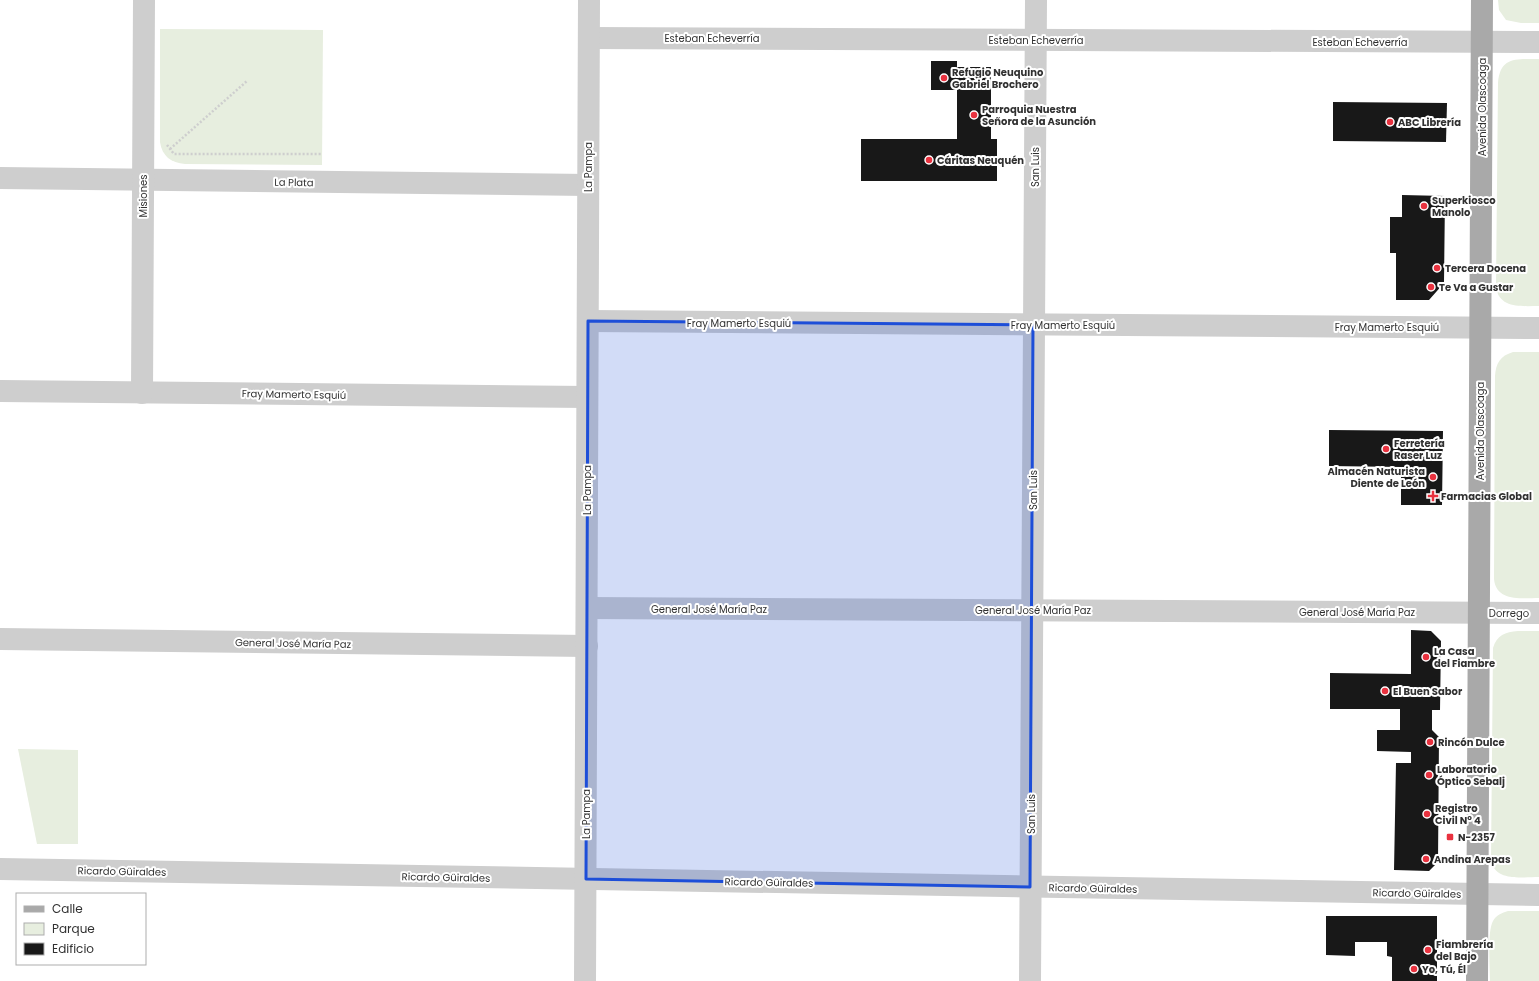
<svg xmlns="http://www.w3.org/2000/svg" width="1539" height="981" font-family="Poppins,sans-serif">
<rect width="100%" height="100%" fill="#fff"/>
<g fill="#e7eedf">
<path d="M1498,0H1539V23H1521L1506,20L1499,10Z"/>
<path d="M160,29L323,30L322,165L185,164C171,163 162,156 160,142Z"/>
<path d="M1539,59V306C1522,306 1499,309 1496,287L1498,83C1500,56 1517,59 1539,59Z"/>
<path d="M1513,352H1539V598C1522,598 1496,602 1494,579L1495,376C1496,363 1500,356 1513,352Z"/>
<path d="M1518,631H1539V877C1521,877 1494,882 1491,859L1493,648C1497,635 1505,632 1518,631Z"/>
<path d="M18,749L78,750V844H37Z"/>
<path d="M1508,911H1539V981H1490C1490,967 1487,932 1493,921C1496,915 1502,913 1508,911Z"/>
</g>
<g fill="#181818">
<path d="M931,61H957V67H991V139H997V181H861V139H957V90H931Z"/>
<path d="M1333,102L1447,103L1446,142L1333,141Z"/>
<path d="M1402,195L1445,196L1444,283L1429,300H1396V253H1390V217H1402Z"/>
<path d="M1329,430L1443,431L1442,505H1401V467L1329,466Z"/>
<path d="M1411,630L1431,631L1441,641L1440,710H1432V730L1439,737L1438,862L1429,871L1394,870L1396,763H1411V752L1377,751V730H1400V709H1330V673L1411,674Z"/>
<path d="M1326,916H1437V981H1392V957L1387,956V942H1355V956L1326,955Z"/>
</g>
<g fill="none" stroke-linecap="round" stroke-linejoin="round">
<g stroke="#cecece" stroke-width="2.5" stroke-dasharray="2 2" stroke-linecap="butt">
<path d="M167,145L174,154H322"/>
<path d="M170,149L247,81"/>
</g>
<g stroke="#cecece" stroke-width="22">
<path d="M589,38L1539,42"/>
<path d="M0,178L588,185"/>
<path d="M588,321L1539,328"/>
<path d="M0,391L587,397"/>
<path d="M142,393L144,0"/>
<path d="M587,608L1539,613"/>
<path d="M0,639L587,646"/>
<path d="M0,869L1539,895"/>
<path d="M585,981L589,0"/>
<path d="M1030,981L1036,0"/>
</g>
<path stroke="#a9a9a9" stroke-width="22" d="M1477,981L1482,0"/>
</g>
<path fill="#1d4ed8" fill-opacity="0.2" stroke="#1d4ed8" stroke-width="3" stroke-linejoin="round" d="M588,321L1033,325L1030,887L586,879Z"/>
<g fill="#e9323f" stroke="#fff" stroke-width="1.5">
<circle cx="944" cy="78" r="4"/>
<circle cx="974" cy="115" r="4"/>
<circle cx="1390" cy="122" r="4"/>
<circle cx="929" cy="160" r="4"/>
<circle cx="1424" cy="206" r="4"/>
<circle cx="1437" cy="268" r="4"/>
<circle cx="1431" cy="287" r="4"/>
<circle cx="1386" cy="449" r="4"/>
<circle cx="1433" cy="477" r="4"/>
<path d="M1431 490h4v4h4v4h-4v4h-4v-4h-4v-4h4z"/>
<circle cx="1426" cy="657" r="4"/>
<circle cx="1385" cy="691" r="4"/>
<circle cx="1430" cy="742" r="4"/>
<circle cx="1429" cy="775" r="4"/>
<circle cx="1427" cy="814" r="4"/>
<rect x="1446" y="833" width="8" height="8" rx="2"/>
<circle cx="1426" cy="859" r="4"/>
<circle cx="1428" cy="950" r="4"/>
<circle cx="1414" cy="969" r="4"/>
</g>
<g text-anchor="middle" stroke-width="4" stroke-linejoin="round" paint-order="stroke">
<g font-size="10" fill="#313131" stroke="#fff">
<text x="712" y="42">Esteban Echeverría</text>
<text x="1036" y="44">Esteban Echeverría</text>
<text x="1360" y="46">Esteban Echeverría</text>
<text transform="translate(1482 107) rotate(-90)" y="4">Avenida Olascoaga</text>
<text transform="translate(588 167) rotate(-90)" y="4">La Pampa</text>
<text transform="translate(1035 167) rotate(-90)" y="4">San Luis</text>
<text transform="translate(294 182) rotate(1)" y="4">La Plata</text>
<text transform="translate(143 196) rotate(-90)" y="4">Misiones</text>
<text x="739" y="327">Fray Mamerto Esquiú</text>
<text x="1063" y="329">Fray Mamerto Esquiú</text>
<text x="1387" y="331">Fray Mamerto Esquiú</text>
<text transform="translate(294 394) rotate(1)" y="4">Fray Mamerto Esquiú</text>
<text transform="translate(1480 431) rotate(-90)" y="4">Avenida Olascoaga</text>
<text transform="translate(587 490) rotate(-90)" y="4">La Pampa</text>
<text transform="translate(1033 490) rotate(-90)" y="4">San Luis</text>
<text x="709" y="613">General José María Paz</text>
<text x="1033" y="614">General José María Paz</text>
<text x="1357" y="616">General José María Paz</text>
<text x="1509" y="617">Dorrego</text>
<text transform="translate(293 643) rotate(1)" y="4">General José María Paz</text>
<text transform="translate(586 814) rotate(-90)" y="4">La Pampa</text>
<text transform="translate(1031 814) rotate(-90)" y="4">San Luis</text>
<text transform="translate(122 871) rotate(1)" y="4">Ricardo Güiraldes</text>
<text transform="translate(446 877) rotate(1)" y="4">Ricardo Güiraldes</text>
<text transform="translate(769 882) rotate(1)" y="4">Ricardo Güiraldes</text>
<text transform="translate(1093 888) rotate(1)" y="4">Ricardo Güiraldes</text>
<text transform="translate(1417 893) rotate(1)" y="4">Ricardo Güiraldes</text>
</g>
<g font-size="10" font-weight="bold" fill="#313131" stroke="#fff" text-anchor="start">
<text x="952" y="76">Refugio Neuquino<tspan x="952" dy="12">Gabriel Brochero</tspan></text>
<text x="982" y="113">Parroquia Nuestra<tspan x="982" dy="12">Señora de la Asunción</tspan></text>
<text x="1398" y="126">ABC Librería</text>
<text x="937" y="164">Cáritas Neuquén</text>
<text x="1432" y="204">Superkiosco<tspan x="1432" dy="12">Manolo</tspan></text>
<text x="1445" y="272">Tercera Docena</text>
<text x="1439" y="291">Te Va a Gustar</text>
<text x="1394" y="447">Ferretería<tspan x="1394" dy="12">Raser Luz</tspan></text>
<text x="1425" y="475" text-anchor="end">Almacén Naturista<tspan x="1425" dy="12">Diente de León</tspan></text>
<text x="1441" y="500">Farmacias Global</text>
<text x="1434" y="655">La Casa<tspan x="1434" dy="12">del Fiambre</tspan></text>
<text x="1393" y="695">El Buen Sabor</text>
<text x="1438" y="746">Rincón Dulce</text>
<text x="1437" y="773">Laboratorio<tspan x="1437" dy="12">Óptico Sebalj</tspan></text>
<text x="1435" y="812">Registro<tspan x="1435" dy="12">Civil N° 4</tspan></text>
<text x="1458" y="841">N-2357</text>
<text x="1434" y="863">Andina Arepas</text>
<text x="1436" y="948">Fiambrería<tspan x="1436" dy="12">del Bajo</tspan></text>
<text x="1422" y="973">Yo, Tú, Él</text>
</g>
</g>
<rect x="16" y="893" width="130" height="72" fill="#ffffff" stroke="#adadad"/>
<rect x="24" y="906" width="20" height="6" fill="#a9a9a9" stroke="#adadad"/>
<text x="52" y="913" font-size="12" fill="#313131">Calle</text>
<rect x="24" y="923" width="20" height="12" fill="#e7eedf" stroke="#adadad"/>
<text x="52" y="933" font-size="12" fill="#313131">Parque</text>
<rect x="24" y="943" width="20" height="12" fill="#181818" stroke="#adadad"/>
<text x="52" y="953" font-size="12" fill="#313131">Edificio</text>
</svg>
